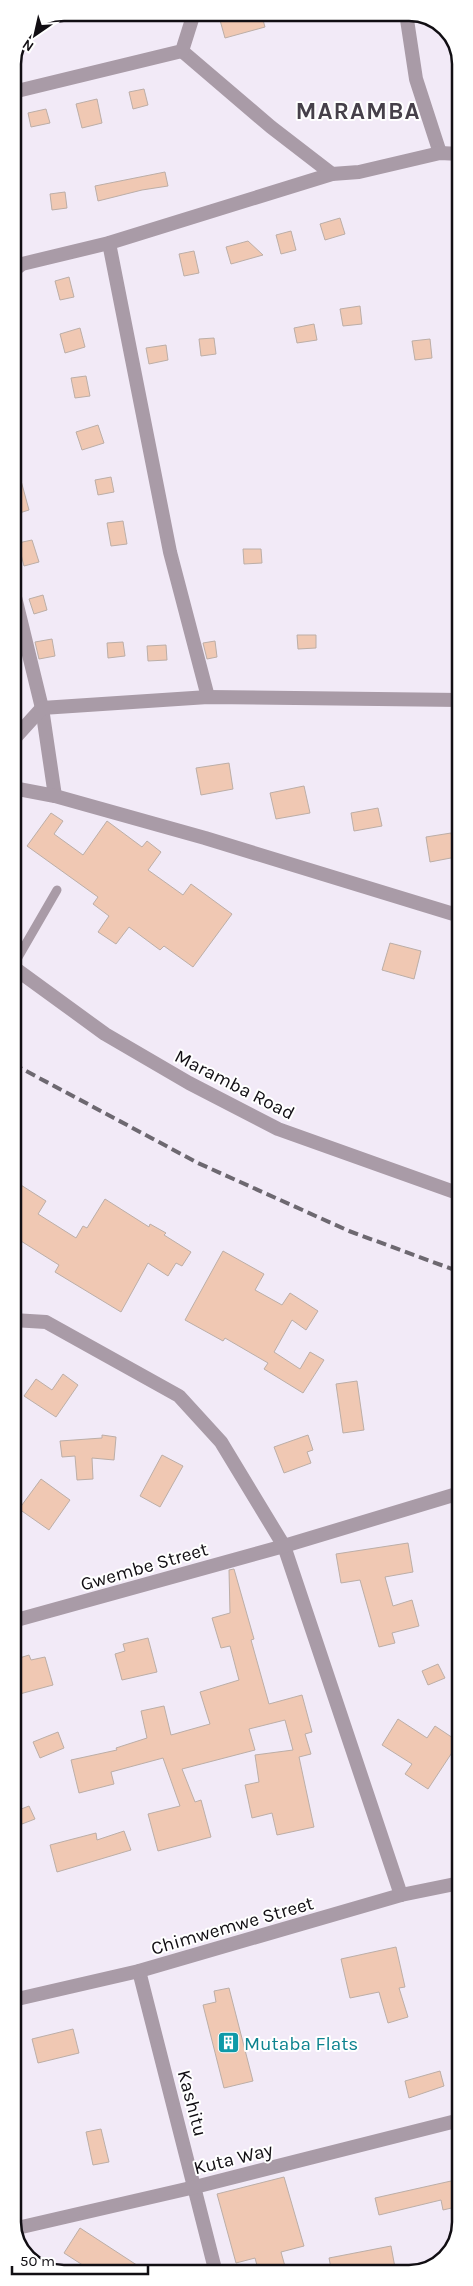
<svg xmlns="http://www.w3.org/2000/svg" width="473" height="2286" font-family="Karla,sans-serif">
<rect width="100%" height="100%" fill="#f2eaf7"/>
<g fill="#f0c8b3" stroke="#bcaea7">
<path d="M218,13H261L265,27L225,38Z"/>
<path d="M144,89L148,105L133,109L129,92Z"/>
<path d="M97,99L102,123L82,128L76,104Z"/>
<path d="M46,109L50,123L31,127L28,113Z"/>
<path d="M165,172L168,186L142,190L98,201L95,186Z"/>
<path d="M65,192L67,208L52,210L50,194Z"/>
<path d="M340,218L345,234L325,240L320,224Z"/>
<path d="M291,231L296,250L281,254L276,235Z"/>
<path d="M248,241L263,255L231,264L226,247Z"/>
<path d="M194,251L199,273L184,276L179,254Z"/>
<path d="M69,277L74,297L60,300L55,281Z"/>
<path d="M360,306L362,324L343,326L340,309Z"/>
<path d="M314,324L317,340L297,343L294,328Z"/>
<path d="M80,328L85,347L65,353L60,334Z"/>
<path d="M214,338L216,354L201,356L199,339Z"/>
<path d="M430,339L432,358L415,360L412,341Z"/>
<path d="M166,345L168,360L149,364L146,348Z"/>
<path d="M86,376L90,396L75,398L71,378Z"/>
<path d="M98,425L104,443L82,450L76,432Z"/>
<path d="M17,466L29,510L13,515V467Z"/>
<path d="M111,477L114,492L98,495L95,480Z"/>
<path d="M123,521L127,544L111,546L107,523Z"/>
<path d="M32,540L39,562L24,566L18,543Z"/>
<path d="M243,549H261L262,563L244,564Z"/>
<path d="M43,595L47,610L34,614L29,599Z"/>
<path d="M297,635H316V648L298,649Z"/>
<path d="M52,639L55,656L39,659L35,642Z"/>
<path d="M215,641L217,657L207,659L203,643Z"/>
<path d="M123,642L125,656L108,658L107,643Z"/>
<path d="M166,645L167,660L148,661L147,646Z"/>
<path d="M229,763L233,789L201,795L196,768Z"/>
<path d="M304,786L310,813L276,819L270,793Z"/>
<path d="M378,808L382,826L354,831L351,813Z"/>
<path d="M51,813L63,821L54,834L83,855L107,821L142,847L147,841L161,852L148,870L183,895L191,884L232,914L193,967L164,946L160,950L129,927L116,944L98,932L109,916L93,904L98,897L27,846Z"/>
<path d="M451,833L456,857L430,862L426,837Z"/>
<path d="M390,943L421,951L414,979L382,970Z"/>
<path d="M13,1180L46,1201L38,1214L76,1238L83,1226L87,1228L105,1199L149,1227L150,1224L166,1233L164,1235L191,1252L182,1266L176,1263L168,1276L148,1263L121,1312L55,1272L59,1265L13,1236Z"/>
<path d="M223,1251L264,1274L255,1290L282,1305L290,1293L318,1311L306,1330L292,1320L274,1352L300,1369L310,1352L324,1360L303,1393L264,1369L268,1363L225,1338L223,1341L185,1320Z"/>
<path d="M63,1374L78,1385L56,1417L24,1396L36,1379L52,1390Z"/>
<path d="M357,1381L364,1430L343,1433L336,1384Z"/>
<path d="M102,1435L116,1437L114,1460L92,1458L93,1479L77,1480L75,1456L62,1457L60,1441L102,1438Z"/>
<path d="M308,1435L313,1450L307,1452L311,1463L284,1473L274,1447Z"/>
<path d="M162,1455L183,1466L160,1507L140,1496Z"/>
<path d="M41,1479L70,1500L49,1530L19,1509Z"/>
<path d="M408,1543L413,1572L385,1577L393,1606L412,1600L419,1626L392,1633L395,1643L379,1647L360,1580L341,1583L336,1554Z"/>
<path d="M234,1569L254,1639L251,1640L269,1704L302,1695L312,1732L305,1734L311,1754L299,1757L314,1827L277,1835L272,1813L252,1818L245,1785L259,1782L255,1755L293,1750L285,1720L249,1729L255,1750L182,1769L195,1802L201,1800L211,1837L158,1851L148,1814L180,1806L163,1758L111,1772L114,1784L79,1793L71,1760L117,1750L116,1748L147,1738L141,1711L164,1706L171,1735L210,1724L200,1692L239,1680L230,1646L221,1648L212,1618L230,1613L229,1570Z"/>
<path d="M148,1638L157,1672L122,1680L115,1654L125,1651L123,1644Z"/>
<path d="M29,1655L31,1660L45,1657L53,1685L16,1695L13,1684V1660Z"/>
<path d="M438,1664L445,1678L428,1685L422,1671Z"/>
<path d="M398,1719L427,1738L435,1726L459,1742L428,1789L405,1774L412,1764L382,1745Z"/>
<path d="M58,1732L64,1748L40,1758L33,1742Z"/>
<path d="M29,1806L35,1819L22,1824L16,1811Z"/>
<path d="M124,1831L131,1850L57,1872L50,1845L96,1833L97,1840Z"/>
<path d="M396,1947L405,1987L399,1988L408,2017L388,2023L379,1992L350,1998L341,1959Z"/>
<path d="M229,1988L253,2081L224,2088L203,2005L216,2002L214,1991Z"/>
<path d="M73,2029L79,2053L38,2063L32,2039Z"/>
<path d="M440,2071L444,2086L409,2098L405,2081Z"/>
<path d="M101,2129L109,2162L93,2165L86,2132Z"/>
<path d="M284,2177L304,2246L281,2252L286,2270L274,2273H259L255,2258L236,2263L217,2194Z"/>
<path d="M460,2179V2206L443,2210L441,2200L379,2215L375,2198Z"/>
<path d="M80,2228L149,2273H95L64,2253Z"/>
<path d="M391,2246L396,2273H332L329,2258Z"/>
</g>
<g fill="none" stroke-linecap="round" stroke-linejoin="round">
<path stroke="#a99ba7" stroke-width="9" d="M13,966L57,890"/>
<g stroke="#a99ba7" stroke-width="14">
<path d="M406,13L416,79L440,153"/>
<path d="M182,51L271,127L332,174"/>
<path d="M13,92L182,51L194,13"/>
<path d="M109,243L170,552L208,697"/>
<path d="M13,271L22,264L109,243L332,174L359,172L440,153L460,154"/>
<path d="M13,589L42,708L55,796"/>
<path d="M13,740L42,708L208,697L460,700"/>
<path d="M13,788L55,796L205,838L460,916"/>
<path d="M13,967L105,1034L189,1083L278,1129L460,1194"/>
<path d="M13,1320L46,1322L179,1396L221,1442L284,1546L401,1895"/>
<path d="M13,1621L284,1546L460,1493"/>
<path d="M139,1971L216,2273"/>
<path d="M13,2000L139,1971L401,1895L460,1883"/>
<path d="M13,2229L195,2187L460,2120"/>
</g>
<path stroke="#6d6870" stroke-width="4" stroke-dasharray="10 5" stroke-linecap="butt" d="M13,1064L198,1163L349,1231L460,1272"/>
</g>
<defs>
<symbol id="building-square" viewBox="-11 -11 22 22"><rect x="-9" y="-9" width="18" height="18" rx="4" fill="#0f9aa8" stroke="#fff"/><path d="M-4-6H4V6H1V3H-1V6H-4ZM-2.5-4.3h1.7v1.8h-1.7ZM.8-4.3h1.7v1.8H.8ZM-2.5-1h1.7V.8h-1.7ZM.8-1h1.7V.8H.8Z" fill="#fff"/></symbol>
</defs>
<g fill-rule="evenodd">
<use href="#building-square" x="216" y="2030" width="25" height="25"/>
</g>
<g text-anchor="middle" stroke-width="4" stroke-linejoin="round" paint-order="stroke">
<g font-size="19" fill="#110e13" stroke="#fff">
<text transform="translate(235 1084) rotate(27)" y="7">Maramba Road</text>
<text transform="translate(144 1566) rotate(-16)" y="7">Gwembe Street</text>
<text transform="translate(232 1925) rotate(-16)" y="7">Chimwemwe Street</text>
<text transform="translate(193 2103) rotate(75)" y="7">Kashitu</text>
<text transform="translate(233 2158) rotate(-14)" y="7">Kuta Way</text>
</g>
<g font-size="19" fill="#0d838f" stroke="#fff" text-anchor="start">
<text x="244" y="2050">Mutaba Flats</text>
</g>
<g font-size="24" font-weight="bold" letter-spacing="1" fill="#46404a" stroke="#fff">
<text x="358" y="119">MARAMBA</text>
</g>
</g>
<path d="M0 0H473V2286H0ZM64 21H409A43 43 0 0 1 452 64V2222A43 43 0 0 1 409 2265H64A43 43 0 0 1 21 2222V64A43 43 0 0 1 64 21Z" fill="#fff" fill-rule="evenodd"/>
<path fill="none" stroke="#110e13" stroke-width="2.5" d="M64 21H409A43 43 0 0 1 452 64V2222A43 43 0 0 1 409 2265H64A43 43 0 0 1 21 2222V64A43 43 0 0 1 64 21Z"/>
<g transform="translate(35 35) rotate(214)" stroke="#ffffff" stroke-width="4" paint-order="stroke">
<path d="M0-4L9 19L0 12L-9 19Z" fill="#110e13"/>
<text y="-8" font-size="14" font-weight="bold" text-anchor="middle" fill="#110e13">N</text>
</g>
<path d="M12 2266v8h136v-8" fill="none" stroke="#110e13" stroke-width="2.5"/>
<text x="20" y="2266" font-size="15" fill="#110e13" stroke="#ffffff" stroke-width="4" paint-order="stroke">50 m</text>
</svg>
